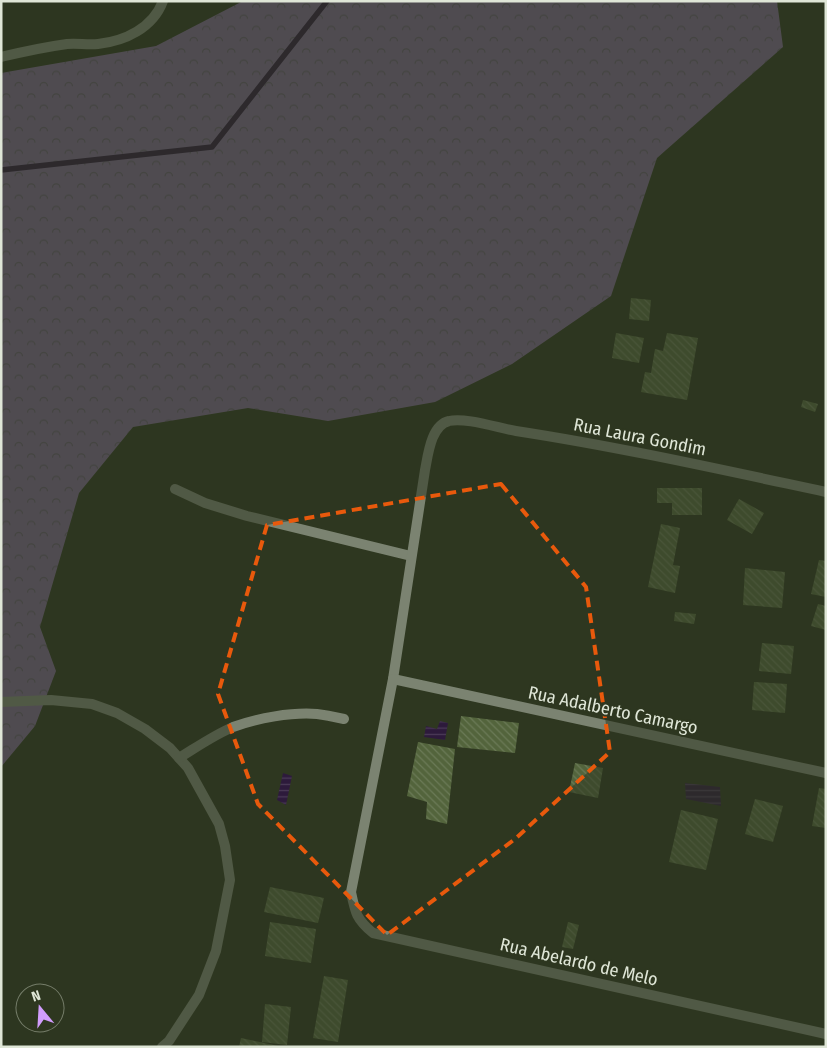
<svg xmlns="http://www.w3.org/2000/svg" width="827" height="1048" font-family="'Fira Sans Condensed',sans-serif">
<defs>
<pattern id="forest-crowns" width="20" height="18" patternUnits="userSpaceOnUse" patternTransform="scale(1.25)"><rect width="20" height="18" fill="#79658b"/><path d="M2 6a3 3 0 1 1 6 0M12 15a3 3 0 1 1 6 0" fill="none" stroke="#5e5566"/></pattern>
<pattern id="water-rules" width="6" height="5" patternUnits="userSpaceOnUse" patternTransform="scale(1.25)"><rect width="6" height="5" fill="#2d1a3b"/><path d="M0 2.5h6" fill="none" stroke="#4b3b57"/></pattern>
<pattern id="building-back-hatch" width="6" height="6" patternUnits="userSpaceOnUse" patternTransform="scale(1.25)"><rect width="6" height="6" fill="#53643c"/><path d="M-1 5l2 2M0 0l6 6M5-1l2 2" fill="none" stroke="#6b7a57"/></pattern>
</defs>
<rect width="100%" height="100%" fill="#2e3720"/>
<path fill="url(#forest-crowns)" d="M243,1H777L783,47L657,158L611,296L512,364L435,402L328,421L248,408L133,427L79,493L40,627L56,671L35,726L1,767V73L156,46Z"/>
<g fill="url(#water-rules)">
<path d="M440,721L448,723L445,740L424,737L426,726L437,729Z"/>
<path d="M283,773L292,776L286,805L277,800Z"/>
<path d="M685,783L720,787L721,806L686,799Z"/>
</g>
<g fill="none" stroke-linecap="round" stroke-linejoin="round">
<path stroke="#2d1a3b" stroke-width="5.5" d="M1,170L212,147L327,1"/>
</g>
<g fill="url(#building-back-hatch)">
<path d="M631,298L651,300L649,321L629,319Z"/>
<path d="M616,333L644,338L639,363L612,358Z"/>
<path d="M667,333L698,338L687,400L641,392L645,372L651,373L655,349L663,351Z"/>
<path d="M803,400L818,404L815,412L801,407Z"/>
<path d="M657,488H702V515H672V503H657Z"/>
<path d="M739,499L764,513L752,534L727,520Z"/>
<path d="M661,524L680,528L673,565L680,566L675,593L648,587Z"/>
<path d="M819,560L826,561V597L811,594Z"/>
<path d="M745,568L785,572L782,608L743,605Z"/>
<path d="M818,604L826,606V630L811,626Z"/>
<path d="M675,612L696,614L694,624L674,621Z"/>
<path d="M762,643L794,646L791,674L759,671Z"/>
<path d="M754,682L787,684L785,713L752,710Z"/>
<path d="M461,716L519,723L515,753L457,747Z"/>
<path d="M418,742L455,749L447,824L426,819L427,802L407,796Z"/>
<path d="M575,763L603,768L598,798L569,792Z"/>
<path d="M819,788L826,789V828L812,826Z"/>
<path d="M755,799L783,806L773,842L745,834Z"/>
<path d="M681,810L718,819L706,870L669,862Z"/>
<path d="M270,887L324,898L318,923L264,912Z"/>
<path d="M270,922L316,929L311,963L265,956Z"/>
<path d="M568,922L579,925L573,949L562,947Z"/>
<path d="M324,976L348,980L338,1042L313,1038Z"/>
<path d="M265,1004L291,1007L287,1045L262,1042Z"/>
<path d="M241,1038L278,1046V1047H239Z"/>
</g>
<g fill="none" stroke-linecap="round" stroke-linejoin="round">
<g stroke="#7b8371" stroke-width="10">
<path d="M1,57C22,52 45,47 67,44C77,43 87,45 98,44C125,41 153,28 163,1"/>
<path d="M175,489L205,503L247,516L411,556"/>
<path d="M826,492C723,470 620,447 516,431C498,428 465,417 449,421C431,425 428,455 425,470L393,679L351,892C355,912 356,919 373,933L826,1034"/>
<path d="M393,679L826,773"/>
<path d="M1,702L51,700L92,704L117,713L145,729L170,748L188,768L219,824L225,846L230,880L216,951L199,995L169,1041L162,1047"/>
<path d="M179,758C197,747 214,735 233,727C257,718 292,712 317,714C326,715 335,717 344,719"/>
</g>
</g>
<path d="M0 0H827V1048H0ZM501,484L586,587L610,752L515,839L387,935L258,804L218,694L267,525Z" fill="#2e3720" fill-opacity=".55" fill-rule="evenodd"/>
<path fill="none" stroke="#e8590c" stroke-width="4" stroke-dasharray="10 6" stroke-linejoin="round" d="M501,484L586,587L610,752L515,839L387,935L258,804L218,694L267,525Z"/>
<g text-anchor="middle" stroke-width="4" stroke-linejoin="round" paint-order="stroke">
<g font-size="18" fill="#dfe6d7" stroke="#2e3720">
<text transform="translate(640 437) rotate(11)" y="6">Rua Laura Gondim</text>
<text transform="translate(613 710) rotate(12)" y="6">Rua Adalberto Camargo</text>
<text transform="translate(579 962) rotate(13)" y="6">Rua Abelardo de Melo</text>
</g>
</g>
<rect width="827" height="1048" fill="none" stroke="#dfe6d7" stroke-width="5"/>
<g transform="translate(40 1008) rotate(342)"><circle r="24" fill="#2e3720" stroke="#757d69"/>
<path d="M0-4L9 19L0 12L-9 19Z" fill="#d29dfd"/>
<text y="-8" font-size="14" font-weight="bold" text-anchor="middle" fill="#dfe6d7">N</text>
</g>
</svg>
